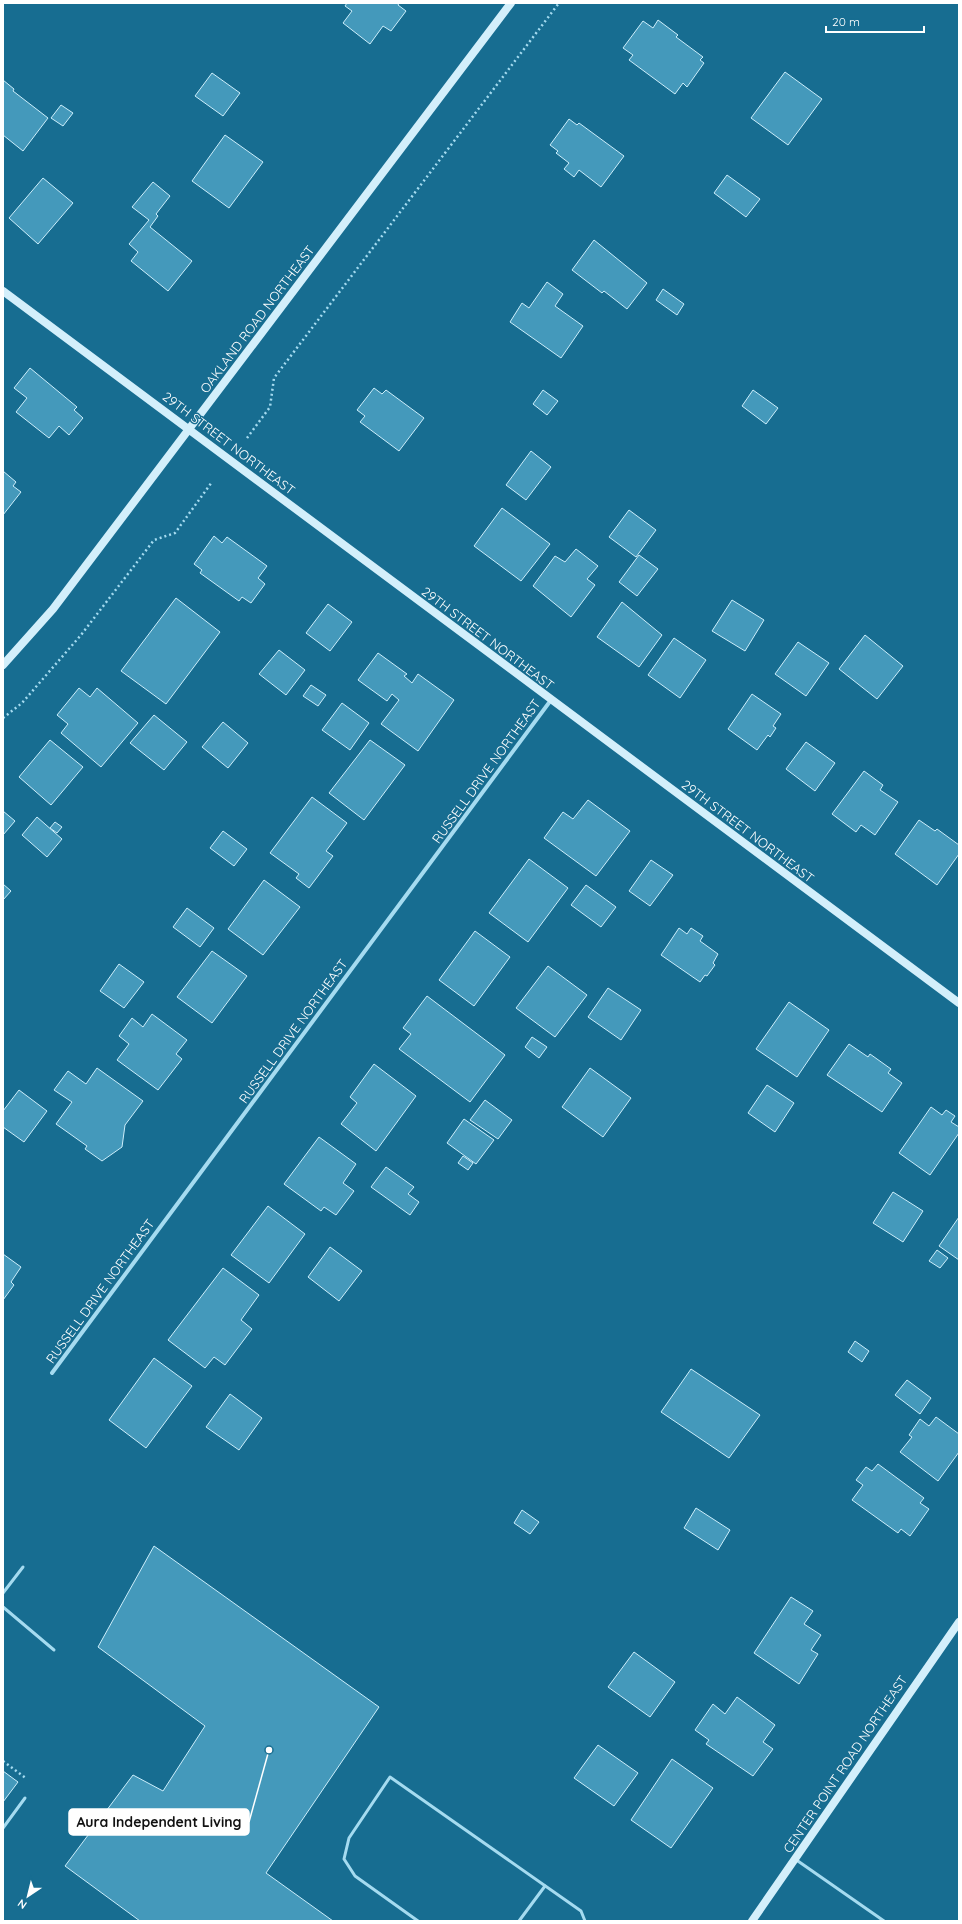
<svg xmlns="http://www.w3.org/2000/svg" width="962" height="1924" font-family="Quicksand,sans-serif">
<rect width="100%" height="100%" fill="#176d91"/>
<g fill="#49b" stroke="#cceefb">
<path d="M347,3H399L398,5L406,11L391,31L383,26L370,44L343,23L352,11L345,6Z"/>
<path d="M658,20L678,35L676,37L703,57L700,60L704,63L687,87L683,83L675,94L629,60L633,55L623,48L643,21L653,28Z"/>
<path d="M785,72L822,99L788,145L751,118Z"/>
<path d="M212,73L240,93L223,116L195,96Z"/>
<path d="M3,80L14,89L13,91L48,118L23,151L3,135Z"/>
<path d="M61,105L73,113L63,126L51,118Z"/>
<path d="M569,119L577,125L579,123L624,156L601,187L579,170L574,177L564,169L569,163L556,153L558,151L550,145Z"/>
<path d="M225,135L263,162L229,208L192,181Z"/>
<path d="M727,175L760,199L746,217L714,193Z"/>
<path d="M43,178L73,203L38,244L9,218Z"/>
<path d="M153,182L170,196L156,214L158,216L150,227L192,261L168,291L131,261L138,252L129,244L149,220L132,207Z"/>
<path d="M594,240L647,283L627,309L604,291L602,293L572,270Z"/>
<path d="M547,282L563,294L555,306L583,326L561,358L510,322L522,303L529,308Z"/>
<path d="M663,289L684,304L677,315L656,300Z"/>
<path d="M30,368L77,407L74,410L83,418L69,435L59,426L49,438L16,412L27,398L14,388Z"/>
<path d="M374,388L382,394L386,390L424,418L399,451L360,422L365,416L357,410Z"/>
<path d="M543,390L558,401L547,415L533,404Z"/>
<path d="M753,390L778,408L766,424L742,406Z"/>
<path d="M531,451L551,467L526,500L506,485Z"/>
<path d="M3,471L16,482L13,486L21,492L3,515Z"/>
<path d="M502,508L550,544L521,581L474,546Z"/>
<path d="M629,510L656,530L636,557L609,537Z"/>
<path d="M214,536L222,543L227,537L267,566L258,578L265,584L251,603L242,597L239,601L200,573L202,570L194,564Z"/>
<path d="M576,549L598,566L587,579L595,585L571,617L533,586L555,556L565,562Z"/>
<path d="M639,555L658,569L637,596L619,582Z"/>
<path d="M176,598L220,632L166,704L121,671Z"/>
<path d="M732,600L764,620L745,651L712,631Z"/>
<path d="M622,602L662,635L639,667L597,637Z"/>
<path d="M328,604L352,622L330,651L306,633Z"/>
<path d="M865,635L903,666L877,699L839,669Z"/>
<path d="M674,638L706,660L680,698L648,675Z"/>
<path d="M798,642L829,663L806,696L775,674Z"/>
<path d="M279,650L305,670L286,695L259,674Z"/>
<path d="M378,653L407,674L404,676L412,683L418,674L454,700L418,751L381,724L399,700L392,694L387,701L358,680Z"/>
<path d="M311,685L326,695L318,706L303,696Z"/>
<path d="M79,688L90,697L97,688L138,723L101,767L61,733L68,724L57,715Z"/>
<path d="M752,694L781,714L773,726L776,728L770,737L768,735L757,750L728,729Z"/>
<path d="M342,703L369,723L350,750L322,730Z"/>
<path d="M154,715L187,742L164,770L130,743Z"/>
<path d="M223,722L248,743L228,768L202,747Z"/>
<path d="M50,740L83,767L51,805L19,777Z"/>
<path d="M370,740L405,765L364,820L329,793Z"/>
<path d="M806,742L835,763L815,791L786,769Z"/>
<path d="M864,771L883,785L880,790L898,802L875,835L861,825L856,832L832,814Z"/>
<path d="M312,797L347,823L326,851L333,856L309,888L296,878L299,874L270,853Z"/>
<path d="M588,800L630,831L596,876L544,838L563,812L573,819Z"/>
<path d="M3,811L15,821L3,835Z"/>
<path d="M37,817L62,839L47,857L22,835Z"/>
<path d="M919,820L935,831L937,829L959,845V854L937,885L895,854Z"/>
<path d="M55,822L62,827L57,833L50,828Z"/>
<path d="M223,831L247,849L234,866L210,848Z"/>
<path d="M529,859L568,888L528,942L489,913Z"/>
<path d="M651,860L673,875L650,906L629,891Z"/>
<path d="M264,880L300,907L263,955L228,929Z"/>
<path d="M3,884L11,891L3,900Z"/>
<path d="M586,885L616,907L601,927L571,905Z"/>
<path d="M187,908L214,928L200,947L173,927Z"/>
<path d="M679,928L687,934L691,928L703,936L700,941L718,954L713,963L715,965L707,976L705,975L700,982L661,955Z"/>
<path d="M475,931L510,957L474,1006L439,980Z"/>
<path d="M212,951L247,976L212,1023L177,997Z"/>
<path d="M119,964L144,982L124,1008L100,991Z"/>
<path d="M548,966L587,995L555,1037L516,1008Z"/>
<path d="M608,988L641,1010L621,1040L588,1017Z"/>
<path d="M427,996L505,1055L470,1102L399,1049L411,1034L403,1028Z"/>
<path d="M789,1002L829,1030L797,1077L756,1049Z"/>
<path d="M152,1014L187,1040L176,1054L182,1059L158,1090L117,1060L129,1044L119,1036L132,1018L143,1027Z"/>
<path d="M532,1037L547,1047L539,1058L525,1047Z"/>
<path d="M849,1044L868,1057L870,1054L891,1069L888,1073L902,1083L882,1112L827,1075Z"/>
<path d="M374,1064L416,1096L376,1151L341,1124L357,1103L350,1097Z"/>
<path d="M97,1068L143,1101L125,1125L122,1147L102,1161L85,1149L87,1146L56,1124L72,1102L54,1090L68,1071L86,1084Z"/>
<path d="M590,1068L631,1098L603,1137L562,1107Z"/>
<path d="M767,1085L794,1103L775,1132L748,1113Z"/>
<path d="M19,1090L47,1111L24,1142L3,1127V1111Z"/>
<path d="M485,1100L512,1120L498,1139L470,1120Z"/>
<path d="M931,1107L942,1115L946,1110L955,1116L951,1122L959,1127V1133L930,1175L899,1153Z"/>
<path d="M464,1119L494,1140L476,1164L447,1143Z"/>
<path d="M319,1137L356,1164L343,1183L354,1191L336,1215L324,1207L321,1211L284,1184Z"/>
<path d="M463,1156L473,1163L468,1170L458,1163Z"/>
<path d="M386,1167L414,1187L408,1194L419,1202L410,1215L371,1187Z"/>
<path d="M893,1192L923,1211L903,1242L873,1223Z"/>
<path d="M268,1206L305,1234L269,1283L231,1255Z"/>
<path d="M959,1217V1260L939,1246Z"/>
<path d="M330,1247L362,1271L339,1301L308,1277Z"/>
<path d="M937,1250L948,1258L940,1268L929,1261Z"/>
<path d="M3,1254L21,1267L11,1282L14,1285L3,1300Z"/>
<path d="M223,1268L259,1295L241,1320L252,1329L225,1365L214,1357L205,1368L168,1340Z"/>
<path d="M855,1341L869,1351L862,1362L848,1352Z"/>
<path d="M154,1358L192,1386L146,1448L109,1420Z"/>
<path d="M691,1369L760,1415L729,1458L661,1412Z"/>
<path d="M907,1380L931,1398L920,1414L895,1395Z"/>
<path d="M230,1394L262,1418L239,1450L206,1427Z"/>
<path d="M936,1417L959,1434V1452L938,1481L900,1452L912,1437L909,1435L920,1419L929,1426Z"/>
<path d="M878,1464L924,1498L920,1503L929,1509L910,1536L901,1529L898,1533L852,1500L863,1485L856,1480L866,1467L872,1471Z"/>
<path d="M696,1508L730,1530L718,1550L684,1528Z"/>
<path d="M522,1510L539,1522L530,1534L514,1523Z"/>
<path d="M154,1546L379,1707L266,1873L333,1921H140L65,1866L133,1775L163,1791L205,1726L98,1647Z"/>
<path d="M791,1597L813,1611L804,1624L821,1635L811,1650L818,1654L799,1684L754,1653Z"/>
<path d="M634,1652L675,1682L650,1717L608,1687Z"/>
<path d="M737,1697L775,1725L763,1742L773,1749L753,1776L706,1744L709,1740L695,1730L713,1704L725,1714Z"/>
<path d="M598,1745L638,1773L614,1806L574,1778Z"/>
<path d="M672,1759L713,1788L671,1848L631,1820Z"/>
<path d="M3,1771L18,1782L3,1802Z"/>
</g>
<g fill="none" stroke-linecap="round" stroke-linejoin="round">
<g stroke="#a5dbf0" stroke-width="2.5" stroke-dasharray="2 3" stroke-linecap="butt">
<path d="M247,438L270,407L274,378L559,3"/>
<path d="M3,718L22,703L81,635L154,540L175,533L212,482"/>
<path d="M3,1761L27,1779"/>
</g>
<g stroke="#a5dbf0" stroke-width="3">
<path d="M3,1593L23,1567"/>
<path d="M3,1607L54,1650"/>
<path d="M3,1828L25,1798"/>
<path d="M795,1859L884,1921"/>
<path d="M418,1921L355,1876L344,1859L349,1838L390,1777L581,1911L585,1921"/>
<path d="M519,1921L545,1886"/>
</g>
<path stroke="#a5dbf0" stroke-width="4" d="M52,1373L551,700"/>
<g stroke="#d3effb" stroke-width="8">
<path d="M3,291L959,1003"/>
<path d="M3,665L53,609L511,3"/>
<path d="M752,1921L959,1622"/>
</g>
</g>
<g text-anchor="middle" stroke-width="3" stroke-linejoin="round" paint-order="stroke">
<g font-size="13" fill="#fff" stroke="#176d91">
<text transform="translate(257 319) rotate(-53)" y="5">OAKLAND ROAD NORTHEAST</text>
<text transform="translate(229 443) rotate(37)" y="5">29TH STREET NORTHEAST</text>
<text transform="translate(488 638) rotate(37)" y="5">29TH STREET NORTHEAST</text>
<text transform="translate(486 771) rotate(-54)" y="5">RUSSELL DRIVE NORTHEAST</text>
<text transform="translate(748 831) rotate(37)" y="5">29TH STREET NORTHEAST</text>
<text transform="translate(293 1031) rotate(-54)" y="5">RUSSELL DRIVE NORTHEAST</text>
<text transform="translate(100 1291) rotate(-54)" y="5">RUSSELL DRIVE NORTHEAST</text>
<text transform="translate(845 1764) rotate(-56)" y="5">CENTER POINT ROAD NORTHEAST</text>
</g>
</g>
<path fill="none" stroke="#fff" stroke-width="1.5" d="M269 1750L249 1822"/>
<circle fill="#fff" stroke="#176d91" stroke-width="1.5" cx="269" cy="1750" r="4"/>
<rect fill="#fff" stroke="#fff" stroke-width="1.5" x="69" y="1809" width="180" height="26" rx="4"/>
<g font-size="14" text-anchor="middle" font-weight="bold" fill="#111">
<text x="159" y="1827">Aura Independent Living</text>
</g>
<rect width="962" height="1924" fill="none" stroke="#ffffff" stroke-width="8"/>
<g transform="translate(28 1896) rotate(215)" stroke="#176d91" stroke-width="3" paint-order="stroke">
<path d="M0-3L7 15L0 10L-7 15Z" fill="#ffffff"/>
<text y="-6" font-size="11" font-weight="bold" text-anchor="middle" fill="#ffffff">N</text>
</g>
<path d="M826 26v6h98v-6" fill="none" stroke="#ffffff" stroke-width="2"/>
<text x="832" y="26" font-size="12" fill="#ffffff" stroke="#176d91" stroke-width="3" paint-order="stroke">20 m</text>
</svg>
